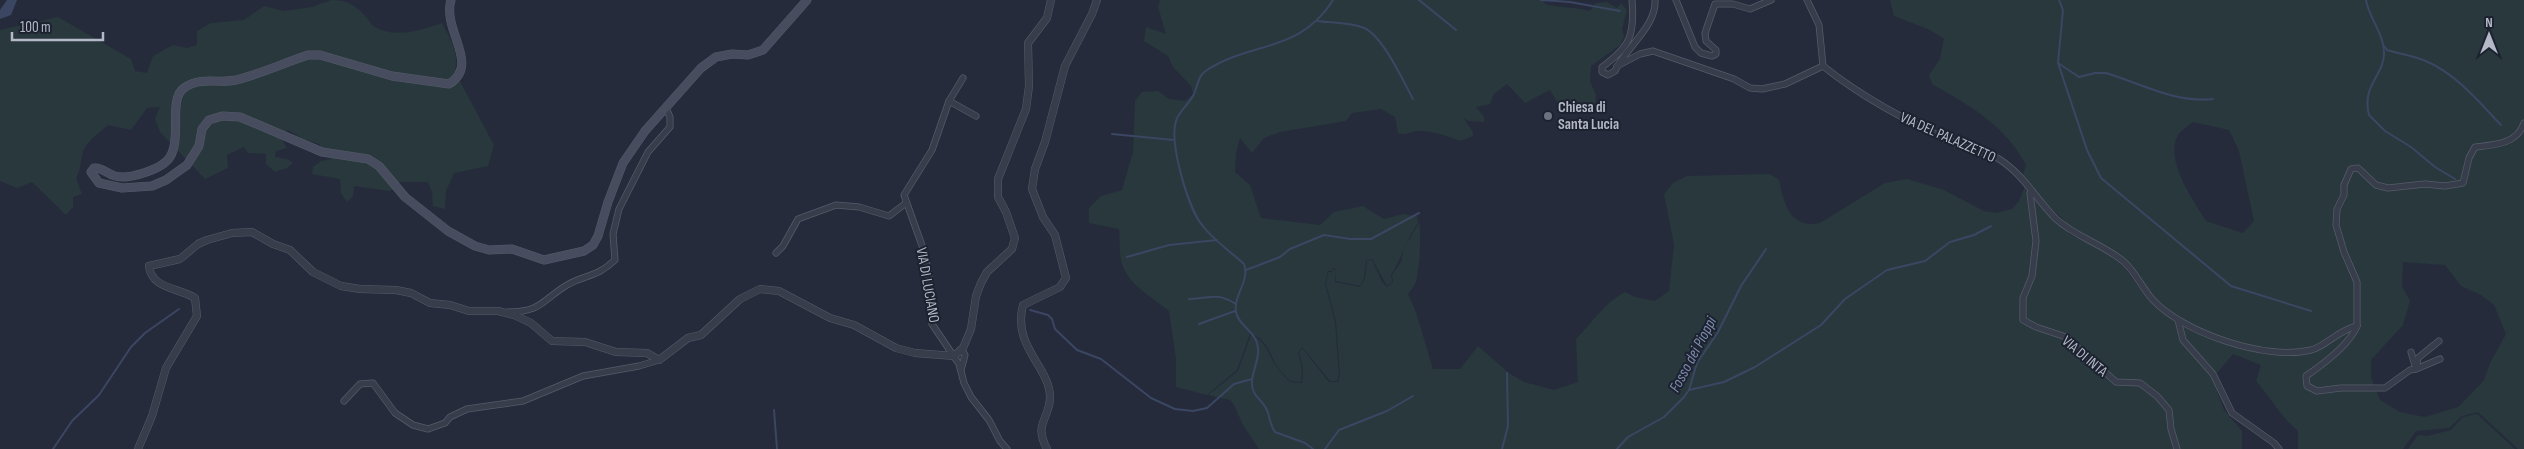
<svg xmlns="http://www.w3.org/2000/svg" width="2524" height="449" font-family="'Sofia Sans Condensed',sans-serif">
<rect width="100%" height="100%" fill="#252b3b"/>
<g fill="#28383d" fill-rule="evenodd">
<path d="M331,0C347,0 354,4 365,16C368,18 370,23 372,25C393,40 421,30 442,23C451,40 459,53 455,72L494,145L488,166L454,173L446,191L445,209L433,206L432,192L428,182H400L390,191L354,186L353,196L347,202L341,193L340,179L312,174L313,167L321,161L331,159L319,144L303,139L288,130L281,138L287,148L276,151L275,157L287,159L293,163L287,168L275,172L266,164V154L248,153L244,147L227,155L228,168L205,179L160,132L155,119L160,107L147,108L131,130L108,125C98,134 85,142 82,155C80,165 81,169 76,178L82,194L73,197V207L66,215L32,182L17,188L0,181V30L58,17L131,59L135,71L147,73L153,56L173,45L187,48L197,45V31L211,23L244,20L264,6L284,11L312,7Z"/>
<path d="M1160,0H1543L1545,4C1560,8 1575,7 1590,11L1596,3L1607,2L1617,8L1621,3L1627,10L1622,29L1624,37L1620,45L1591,66L1590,81L1596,95L1595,105C1582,111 1577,110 1565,103L1560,106L1550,90L1525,103L1507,84L1494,94L1490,104L1476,107L1484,117V122L1468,121L1463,117L1473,132V136L1460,141C1449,136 1430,130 1417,131C1409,132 1407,136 1398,133L1395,117L1381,109L1352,113L1346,121L1280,132L1264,138L1252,153L1240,138L1236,153L1235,172L1250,185L1261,218L1320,225L1334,212L1363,206L1384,219L1403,214L1417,216L1418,223C1406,240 1402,258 1391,275L1392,282L1387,286L1372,259L1366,261L1364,278L1360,286L1336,281V270L1333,267L1332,271H1328L1325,284L1335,322L1339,375L1337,381H1330L1302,347L1298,353L1302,368L1301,382L1290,381C1285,375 1278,370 1275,363C1268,349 1266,339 1250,334L1237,370L1207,395L1176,387V359L1169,311C1152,297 1126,284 1121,260C1119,250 1120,239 1119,229L1089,223V208L1101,196L1122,190L1133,152L1135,101L1142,92L1158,91L1169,99L1185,101L1193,94L1191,86L1173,67L1168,56L1144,41L1146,27L1166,34L1158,7Z"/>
<path d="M1890,0H2524V449H2518L2478,412L2462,416L2449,428L2416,431L2403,449H2298V431C2281,417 2271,398 2256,381L2261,365L2233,354L2217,373L2213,372L2185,339L2179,318L2155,298L2126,261L2104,245L2074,230L2031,189L2023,175L2026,165C2006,126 1969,105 1932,84L1929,75L1940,59L1944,39L1930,30L1894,16ZM2193,122L2229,130L2239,151L2254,221L2243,233L2206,221C2193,200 2164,159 2178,135C2181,130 2189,126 2193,122ZM2403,262L2445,265L2461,286L2481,295L2494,305L2506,334L2490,363L2484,380L2472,393L2458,407L2425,417L2400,412L2380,400L2371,377V360L2403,325L2410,301L2402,286Z"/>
<path d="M1770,174L1779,180C1784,204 1790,229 1820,223L1885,183L1907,179L1944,190L1984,211L1996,213L2012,209L2019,201L2025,186L2027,192L2071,235L2101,249L2122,265L2151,302L2176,322L2181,341L2211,375L2224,410L2242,431V449H1259L1243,425L1234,405L1230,400L1208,395L1238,371L1251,335C1267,341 1267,353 1276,366C1279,372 1285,376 1290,382L1302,383L1303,368L1299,353L1302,348L1329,382H1338L1340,375L1336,322L1326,284L1328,272H1332L1333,268L1336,271L1335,282L1360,287L1365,278L1367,261L1372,260L1382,282L1387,287L1393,282L1392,275L1401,262L1404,248L1419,223L1418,216C1422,228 1420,267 1416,281C1415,285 1411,290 1408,294L1416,312L1433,369H1460L1478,346L1509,373L1524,382L1554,390L1578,382L1576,339C1593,322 1604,303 1625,292L1635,297L1655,301L1669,291L1674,245L1664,194L1673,183L1687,176Z"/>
<path d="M2477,414L2515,449H2408L2418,435L2427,436L2451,430L2463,417Z"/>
</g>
<path fill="#3b4663" d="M7,0H17L11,15L0,19V10Z"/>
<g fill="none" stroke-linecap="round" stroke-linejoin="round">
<g stroke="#3b4663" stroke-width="2">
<path d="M1419,0L1456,30"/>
<path d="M1541,0L1570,2L1620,11"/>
<path d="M2059,0L2063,10L2058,63L2087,150L2101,178L2231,286L2311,311"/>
<path d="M2366,0C2369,18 2384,34 2384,52C2385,75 2361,85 2369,115L2385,131L2411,147L2435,167L2455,179"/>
<path d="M1317,21C1332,23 1350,22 1364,28C1383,36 1403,81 1413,99"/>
<path d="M2384,46L2387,50C2400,54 2415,56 2428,62C2457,75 2479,102 2501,125"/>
<path d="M2058,63L2079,77L2095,73H2106C2142,84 2175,103 2213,99"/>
<path d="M1112,134L1174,140"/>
<path d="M1127,257L1169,245L1217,240"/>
<path d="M1246,270L1280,257L1290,249L1324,235L1350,239H1371L1419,213"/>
<path d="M1189,299C1211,299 1214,291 1236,304"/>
<path d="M1030,310L1048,315L1052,319L1055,329L1077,350L1101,359L1151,398L1175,409L1193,411L1207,408L1234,384L1252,379"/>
<path d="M1199,324L1235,311"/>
<path d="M1689,390L1724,382L1755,367L1821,325L1845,299L1887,270L1925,261L1950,242L1974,235L1991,226"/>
<path d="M774,410L777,449"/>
<path d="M53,449L72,421L99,395L131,347L145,333L179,309"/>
<path d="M1313,449L1305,443L1275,432C1270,425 1270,418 1267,410C1261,398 1251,396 1252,381C1253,368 1261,357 1257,343C1254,331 1238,325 1236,312C1233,295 1250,282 1244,264C1230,251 1213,240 1202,225C1188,208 1169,143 1176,121C1179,111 1188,105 1193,96C1198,87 1197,76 1207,70C1252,41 1300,53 1333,0"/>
<path d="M1325,449L1339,430L1387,411L1413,396"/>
<path d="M1502,449L1508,426L1507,373"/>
<path d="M1617,449L1628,437L1664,417L1684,397L1689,390L1697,363L1718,332L1741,286L1766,249"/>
</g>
<defs>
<g id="minor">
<path d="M1632,0C1635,35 1630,47 1602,67V72L1608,75L1615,71C1625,48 1657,26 1655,0"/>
<path d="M1676,0L1695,47L1701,53L1712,56L1716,54V50L1706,41L1705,33L1715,4H1733L1750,9L1771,0"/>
<path d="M1807,0L1819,25L1823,66C1864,99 1912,124 1960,145C1972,151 1988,152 1999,159C2024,175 2036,199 2056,219C2076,237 2102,244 2123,261C2135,271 2142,288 2153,300C2184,333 2266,361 2311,350C2325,347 2338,330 2357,326V282L2344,252L2336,225L2337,209L2344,195V185L2351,169L2358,168L2376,185L2388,188L2425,184L2445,186L2463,183L2469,158L2475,147C2495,145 2517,144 2524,123"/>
<path d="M1617,66L1640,54L1653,51L1734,79L1750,88L1762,89L1785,84L1823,66"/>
<path d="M949,101L963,78"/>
<path d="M976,116L949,101L932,150L904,195L925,254L929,276L932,324L959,364L964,383L971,397L989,420L1000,441L1007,449"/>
<path d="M2030,193L2036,241L2032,276L2023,298V320L2036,327L2066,337L2116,382L2140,383L2157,396L2169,410L2171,429L2177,449"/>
<path d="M776,253L783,246L798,219L836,205L859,207L889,216L906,203"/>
<path d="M508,312C542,312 542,300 567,285C586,274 596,278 615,260L613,234L619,209L648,152L670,127V117L666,108"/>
<path d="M2178,320L2183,340L2213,374L2232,413L2274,443L2279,449"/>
<path d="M2357,326C2350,344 2322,365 2306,376L2307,386L2317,391L2341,388H2385L2410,370L2416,369L2418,358L2439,341"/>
<path d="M2411,352L2416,369L2440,359"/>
<path d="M961,370L965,355L961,349"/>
<path d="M344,401L360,384L373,383L395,413L413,425L428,429L445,423L450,417L467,409L523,401L583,376L639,366L659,360"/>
</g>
<g id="tertiary">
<path d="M138,449L152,416L166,368L197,316L195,298C180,288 151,289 149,266L180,259L198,244L207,240L232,233L252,232L273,244L290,250L313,272L341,286L360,289L396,290L411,293L430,303L450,305L469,311H498L514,315L531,323L552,341L585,342L616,352L647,353L659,360L688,338L701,335L740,299L760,289L779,291L830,318L854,325L896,348L915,353L954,356L963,348L971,329L976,296L981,283L987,272L1012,249L1015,238L1006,212L998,197V179L1026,109L1029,86L1028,43L1047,18L1051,0"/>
<path d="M1047,449C1033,423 1050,419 1050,397C1050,367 1012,347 1023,305L1060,287L1066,278L1055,235L1043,217L1032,189L1035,169L1045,142L1065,66L1092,14L1097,0"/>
</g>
<path id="secondary" d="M451,0C442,31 481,64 449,84L392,76L320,55H308C284,63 260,74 236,80C218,84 201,76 184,88C168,99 182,138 170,157C163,169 129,180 115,176C107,174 102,167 94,168L91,172L99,183L122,188L152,186L166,180L187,165L199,146L202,129L209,120L222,116L240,117L322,152L368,159L379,166L405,197L448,231L475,246L489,250L512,249L544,260L584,251L593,245L598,236L608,202L623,163L645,131L701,68L716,57L732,54L748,55L763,50L807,0"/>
</defs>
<use href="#minor" stroke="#565b69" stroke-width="7"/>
<use href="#tertiary" stroke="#565b69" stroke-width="8"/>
<use href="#secondary" stroke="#565b69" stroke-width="9"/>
<use href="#minor" stroke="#383d4b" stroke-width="5.5"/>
<use href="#tertiary" stroke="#383d4b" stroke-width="7"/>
<use href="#secondary" stroke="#474c5e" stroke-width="8"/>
</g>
<circle fill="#6b7280" stroke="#1d2230" stroke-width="2" cx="1548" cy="116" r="5"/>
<g text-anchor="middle" stroke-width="4" stroke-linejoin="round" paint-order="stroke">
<g font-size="15" font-weight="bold" fill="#b4b8c7" stroke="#1d2230" text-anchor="start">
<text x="1558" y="112">Chiesa di<tspan x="1558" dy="17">Santa Lucia</tspan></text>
</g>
<g font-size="15" fill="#b4b8c7" stroke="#1d2230">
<text transform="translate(1948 137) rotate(24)" y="5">VIA DEL PALAZZETTO</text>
<text transform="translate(928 285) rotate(80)" y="5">VIA DI LUCIANO</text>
<text transform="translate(2085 356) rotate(40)" y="5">VIA DI INTA</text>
</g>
<g font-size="16" font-style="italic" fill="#7d8bad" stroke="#1d2230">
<text transform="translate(1692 354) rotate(-62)" y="6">Fosso dei Pioppi</text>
</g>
</g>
<g transform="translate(2489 35)" stroke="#1d2230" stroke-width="4" paint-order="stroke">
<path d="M0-4L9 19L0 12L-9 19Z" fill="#b4b8c7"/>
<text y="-8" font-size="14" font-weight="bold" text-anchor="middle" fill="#b4b8c7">N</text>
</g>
<path d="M12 32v8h91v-8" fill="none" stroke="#b4b8c7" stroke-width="2.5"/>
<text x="20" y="32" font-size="15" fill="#b4b8c7" stroke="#1d2230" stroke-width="4" paint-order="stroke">100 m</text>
</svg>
